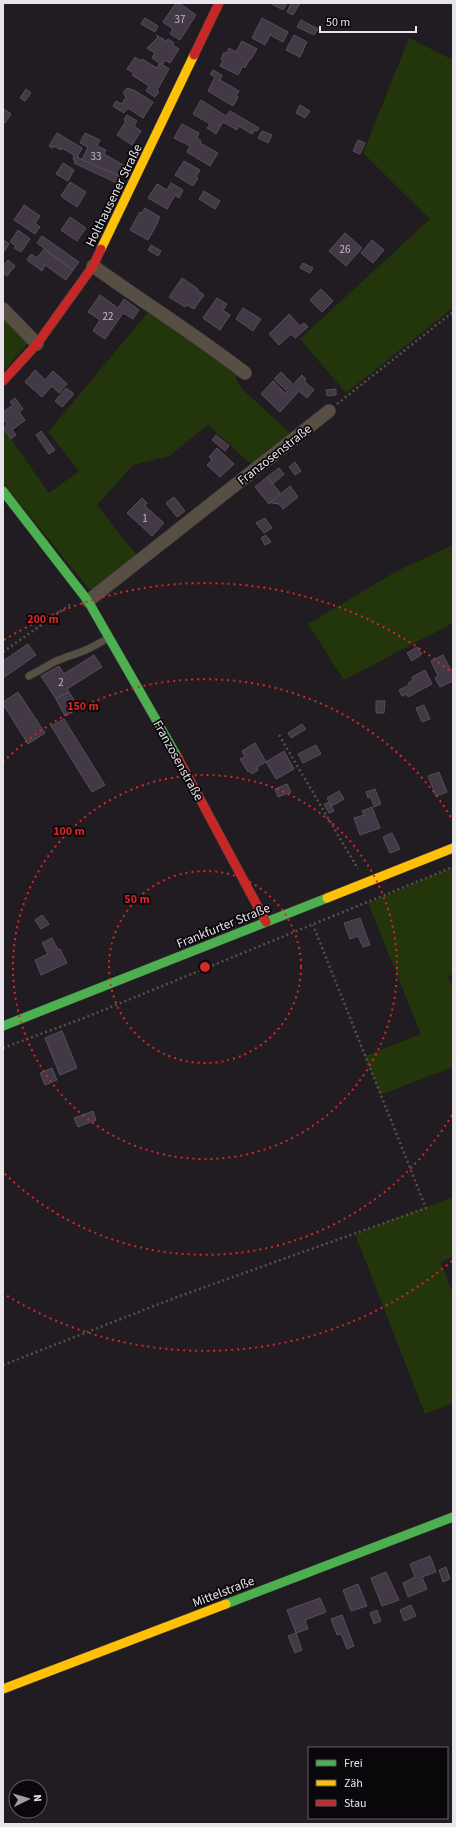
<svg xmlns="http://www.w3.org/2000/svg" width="456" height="1827" font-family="'Source Sans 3',sans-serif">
<rect width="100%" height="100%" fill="#211c22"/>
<g fill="#23350b">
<path d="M409,38L453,60V308L346,393L300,339L430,219L363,153Z"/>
<path d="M150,310L236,372V380L242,389L292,435L253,466L208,425L169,456L133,465L97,505L138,557L95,589H89L3,483V428L49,493L79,471L48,432Z"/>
<path d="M3,318L28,343L3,372Z"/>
<path d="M453,545V623L344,680L308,624L397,571Z"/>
<path d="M453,867V974L448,976L453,989V1067L380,1095L365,1056L421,1034L368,903Z"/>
<path d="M453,1197V1257L441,1262L453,1294V1403L425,1414L355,1234Z"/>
</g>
<g fill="#433846" stroke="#545056">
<path d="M176,3H179L196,15L180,40L170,34L173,29L163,22Z"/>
<path d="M270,3H287L283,10Z"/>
<path d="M291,3H300L293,15L287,12Z"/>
<path d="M145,18L158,26L155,32L141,24Z"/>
<path d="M262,18L288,32L283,42L270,35L265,45L252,38Z"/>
<path d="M301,20L318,29L314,35L297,27Z"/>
<path d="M156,35L166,41L168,39L174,43L173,45L179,49L170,63L165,60L162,65L152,58L155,53L147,48L158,37Z"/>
<path d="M294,35L307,42L300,57L286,50Z"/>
<path d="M242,41L257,49L251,59H250L245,68L243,66L238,75L220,66L223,60L221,59L224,52L226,54L229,48L236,52Z"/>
<path d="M135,57L141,61L142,59L157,68L160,63L169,69L157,90L159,92L155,97L146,91L149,86L132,75L134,73L127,69Z"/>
<path d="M213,70L222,75L220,80L239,91L236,96L238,97L233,106L208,91L215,77L210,74Z"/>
<path d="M129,88L131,90L132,89L153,102L143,118L128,108L124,113L113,106L116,101L122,104L126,97L123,93L126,89Z"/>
<path d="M26,89L31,93L25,101L20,98Z"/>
<path d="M201,100L226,116L230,111L259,128L257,131L255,130L252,134L239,126L237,130L223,122L216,134L207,128L210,124L193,114Z"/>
<path d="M300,105L310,111L305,118L296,113Z"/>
<path d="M4,109L11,114L5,123L3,121Z"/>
<path d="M127,115L137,121L134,126L141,131L132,145L117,135L126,121L124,120Z"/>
<path d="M182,124L199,133L197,138L201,141L200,143L218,153L210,166L187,152L190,146L174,138Z"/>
<path d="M262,131L272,135L268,143L258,138Z"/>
<path d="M57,133L82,148L77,157L120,176L117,183L74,163L75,161L73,159L74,155L62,148L61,150L54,146L53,148L49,146Z"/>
<path d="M85,133L100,140L97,146L106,150L104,154L125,166L120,176L82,160L88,147L80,143Z"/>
<path d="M358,140L365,143L360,154L353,151Z"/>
<path d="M184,161L200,170L196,177L198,178L193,186L175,175Z"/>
<path d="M63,163L74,170L68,181L56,174Z"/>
<path d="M70,182L86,192L77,207L61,196Z"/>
<path d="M171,183L183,190L179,198L175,195L167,209L148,198L157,184L167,190Z"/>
<path d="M204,191L220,201L215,209L199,199Z"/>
<path d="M24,205L40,216L35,223L40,227L35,234L14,220Z"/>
<path d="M145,208L160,217L157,222H158L148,240L130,230L140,212L142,213Z"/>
<path d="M70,217L86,228L77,241L61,230Z"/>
<path d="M18,230L30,239L21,252L14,248L16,246L10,242Z"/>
<path d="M345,233L362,248L346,266L329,251Z"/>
<path d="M42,236L79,262L73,270L37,243Z"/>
<path d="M4,240L9,244L3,253V241Z"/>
<path d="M372,240L384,250L373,263L361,253Z"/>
<path d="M151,245L161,251L158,256L148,250Z"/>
<path d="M44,249L73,270L66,280L45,265L42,271L27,260L31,254L37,258Z"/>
<path d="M8,260L15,266L7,276L3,273V266Z"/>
<path d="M303,263L313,268L310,273L300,268Z"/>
<path d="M182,278L198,289L197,290L204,295L194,309L187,305L185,307L169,297Z"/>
<path d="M321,289L333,301L322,312L310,300Z"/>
<path d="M100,295L118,308L124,299L139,310L133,319L123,313L105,339L93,331L100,320L88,312Z"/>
<path d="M217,298L227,304L223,310L230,315L220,330L203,318Z"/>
<path d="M243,308L261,319L253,331L236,319Z"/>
<path d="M289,314L300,326L304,323L308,327L295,338L291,334L279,345L269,334Z"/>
<path d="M35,370L45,380L53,371L67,384L59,393L52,386L42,397L25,382Z"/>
<path d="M281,372L292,383L286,390L274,379Z"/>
<path d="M302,375L306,379L304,381L314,390L307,398L299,391L280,412L261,394L273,381L285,393Z"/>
<path d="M66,388L74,394L62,407L55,401Z"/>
<path d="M336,389V395L327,396L326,390Z"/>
<path d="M15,398L23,409L19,412L25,420L12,430L16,435L11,439L3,428L7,424L3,419V412L13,405L10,402Z"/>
<path d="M41,431L55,450L49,454L36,435Z"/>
<path d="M216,435L229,446L225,451L212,440Z"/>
<path d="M217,448L234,464L220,477L207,465L212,460L209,457Z"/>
<path d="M295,462L301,471L295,475L289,467Z"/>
<path d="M279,468L284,474L273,484L267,477Z"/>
<path d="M267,477L281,494L269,504L255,487Z"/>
<path d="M290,486L298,497L283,509L279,504L272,503L271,502Z"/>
<path d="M174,497L185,511L177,517L166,503Z"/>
<path d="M142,498L147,503L145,506L164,523L152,536L127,513Z"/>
<path d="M265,518L272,528L264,533L256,523Z"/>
<path d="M266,535L271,542L265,545L261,538Z"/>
<path d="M28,644L36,655L3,678V661Z"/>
<path d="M417,647L422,654L412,661L407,653Z"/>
<path d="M94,655L102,667L67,689L69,692L56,699L41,676L59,666L64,674Z"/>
<path d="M443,655L451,670L453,669V681L440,687L435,678L438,676L431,661Z"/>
<path d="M425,670L432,684L408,697L407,694L402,696L399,690L409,685L408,683L413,680L412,677Z"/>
<path d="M18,692L45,733L28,744L3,704V702Z"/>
<path d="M69,692L79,708L65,716L56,699Z"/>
<path d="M376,701H385L384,713H376Z"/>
<path d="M424,705L430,719L422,722L416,708Z"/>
<path d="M64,719L105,785L92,792L51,726Z"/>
<path d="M302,724L306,729L291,738L288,733Z"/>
<path d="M255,743L266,762L257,767L258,770L252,774L250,771L248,772L240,759L245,757L242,751Z"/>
<path d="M316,745L321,754L303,763L298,754Z"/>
<path d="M284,751L294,769L276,779L266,762Z"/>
<path d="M439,772L447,792L436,796L428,776Z"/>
<path d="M287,784L291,792L278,797L275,789Z"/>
<path d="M375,789L381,804L374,807L371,797L368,798L366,792Z"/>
<path d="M339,791L344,799L332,806L327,798Z"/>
<path d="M329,802L334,811L329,813L324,804Z"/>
<path d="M372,807L380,828L360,835L354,818L364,815L362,811Z"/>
<path d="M392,833L400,849L390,853L383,837Z"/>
<path d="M42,915L49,924L41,929L35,920Z"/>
<path d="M360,918L370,945L363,947L358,936L350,939L344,923Z"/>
<path d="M52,938L58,950L60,949L67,963L41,975L35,960L48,954L42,943Z"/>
<path d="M62,1031L77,1068L60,1075L45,1038Z"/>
<path d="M52,1068L57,1080L45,1085L40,1073Z"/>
<path d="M93,1111L96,1120L78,1127L74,1118Z"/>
<path d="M430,1556L436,1572L422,1577L427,1589L408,1597L403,1583L415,1577L410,1564Z"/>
<path d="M446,1567L450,1579L443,1582L439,1570Z"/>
<path d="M386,1572L399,1600L382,1606L371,1578Z"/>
<path d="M358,1584L367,1606L351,1611L343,1590Z"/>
<path d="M320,1598L326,1612L305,1620L308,1629L296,1633L287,1610Z"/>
<path d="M411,1605L416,1616L404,1621L400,1610Z"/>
<path d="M377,1610L381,1621L374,1624L370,1613Z"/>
<path d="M342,1615L354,1646L347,1649L341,1634L337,1635L331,1619Z"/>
<path d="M296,1633L302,1650L295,1653L288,1636Z"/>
</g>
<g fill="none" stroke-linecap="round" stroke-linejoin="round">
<defs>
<path id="lane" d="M29,676L56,661L86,650L109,638"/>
<g id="street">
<path d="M93,266C143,302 196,335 245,373"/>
<path d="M3,309L37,344"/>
<path d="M88,601L329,411"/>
</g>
<g id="fast">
<path d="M3,491L88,601L178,758"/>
<path d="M3,1026L327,898"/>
<path d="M226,1604L453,1517"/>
</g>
<g id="slow">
<path d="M101,249L194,55"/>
<path d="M327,898L453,848"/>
<path d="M3,1689L226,1604"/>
</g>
<g id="jam">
<path d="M194,55L219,3"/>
<path d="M3,381L37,344L93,266L101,249"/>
<path d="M178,758L266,922"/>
</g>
</defs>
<use href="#lane" stroke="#3c393d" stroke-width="8"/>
<use href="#street" stroke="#3c393d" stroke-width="14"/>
<use href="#fast" stroke="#3c393d" stroke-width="10"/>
<use href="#slow" stroke="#3c393d" stroke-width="10"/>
<use href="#jam" stroke="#3c393d" stroke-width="10"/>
<g stroke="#57504a" stroke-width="2.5" stroke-dasharray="2 3" stroke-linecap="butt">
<path d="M337,404L453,312"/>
<path d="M3,652L71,604"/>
<path d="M279,735L358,869"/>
<path d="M3,1048L84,1018L453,867"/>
<path d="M3,1365L177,1297L426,1208L313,925"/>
</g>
<use href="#lane" stroke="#574f43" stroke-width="7"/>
<use href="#street" stroke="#574f43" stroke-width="13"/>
<use href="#fast" stroke="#4caf50" stroke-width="9"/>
<use href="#slow" stroke="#ffc107" stroke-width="9"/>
<use href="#jam" stroke="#c62828" stroke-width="9"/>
</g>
<g fill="none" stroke="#d62828" stroke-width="2" stroke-dasharray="2 4">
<circle cx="205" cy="967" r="96"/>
<circle cx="205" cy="967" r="192"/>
<path d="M452 1115A288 288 0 0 1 3 1172M3 762A288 288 0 0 1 452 819"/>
<path d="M452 1261A384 384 0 0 1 4 1294M4 640A384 384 0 0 1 452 673"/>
</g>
<g text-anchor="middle" stroke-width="3.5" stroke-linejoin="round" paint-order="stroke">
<g font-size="11" fill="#c0b9c2">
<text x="180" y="23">37</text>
<text x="96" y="160">33</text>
<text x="345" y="253">26</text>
<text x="108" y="320">22</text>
<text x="145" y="522">1</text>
<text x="61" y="686">2</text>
</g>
<g font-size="13" fill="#e9e4eb" stroke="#09070a">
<text transform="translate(113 195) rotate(-64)" y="5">Holthausener Straße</text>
<text transform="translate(274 454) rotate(-38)" y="5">Franzosenstraße</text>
<text transform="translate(179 760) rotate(61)" y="5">Franzosenstraße</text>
<text transform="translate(223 925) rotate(-22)" y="5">Frankfurter Straße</text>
<text transform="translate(223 1591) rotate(-21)" y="5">Mittelstraße</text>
</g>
</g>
<circle cx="205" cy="967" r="6" fill="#d62828" stroke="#09070a" stroke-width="2"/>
<g font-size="12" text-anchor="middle" font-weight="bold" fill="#d62828" stroke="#09070a" stroke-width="3.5" stroke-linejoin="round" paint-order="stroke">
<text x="43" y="623">200 m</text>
<text x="83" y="710">150 m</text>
<text x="69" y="835">100 m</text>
<text x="137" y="903">50 m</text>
</g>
<rect width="456" height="1827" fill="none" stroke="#e9e4eb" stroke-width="8"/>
<rect x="308" y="1747" width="140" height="72" fill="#09070a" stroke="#635f64"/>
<rect x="316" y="1760" width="20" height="6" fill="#4caf50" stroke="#635f64"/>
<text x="344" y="1767" font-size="12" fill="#e9e4eb">Frei</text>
<rect x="316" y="1780" width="20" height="6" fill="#ffc107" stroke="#635f64"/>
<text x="344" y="1787" font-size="12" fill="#e9e4eb">Zäh</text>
<rect x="316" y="1800" width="20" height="6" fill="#c62828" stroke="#635f64"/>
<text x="344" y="1807" font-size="12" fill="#e9e4eb">Stau</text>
<g transform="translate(28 1799) rotate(85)"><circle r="19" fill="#09070a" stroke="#635f64"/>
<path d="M0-3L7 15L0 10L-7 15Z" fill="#a39ea5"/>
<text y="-6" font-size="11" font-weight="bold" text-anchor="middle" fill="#e9e4eb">N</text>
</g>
<path d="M320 26v6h96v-6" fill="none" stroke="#e9e4eb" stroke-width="2"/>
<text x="326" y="26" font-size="12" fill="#e9e4eb" stroke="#09070a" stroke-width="3" paint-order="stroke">50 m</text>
</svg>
